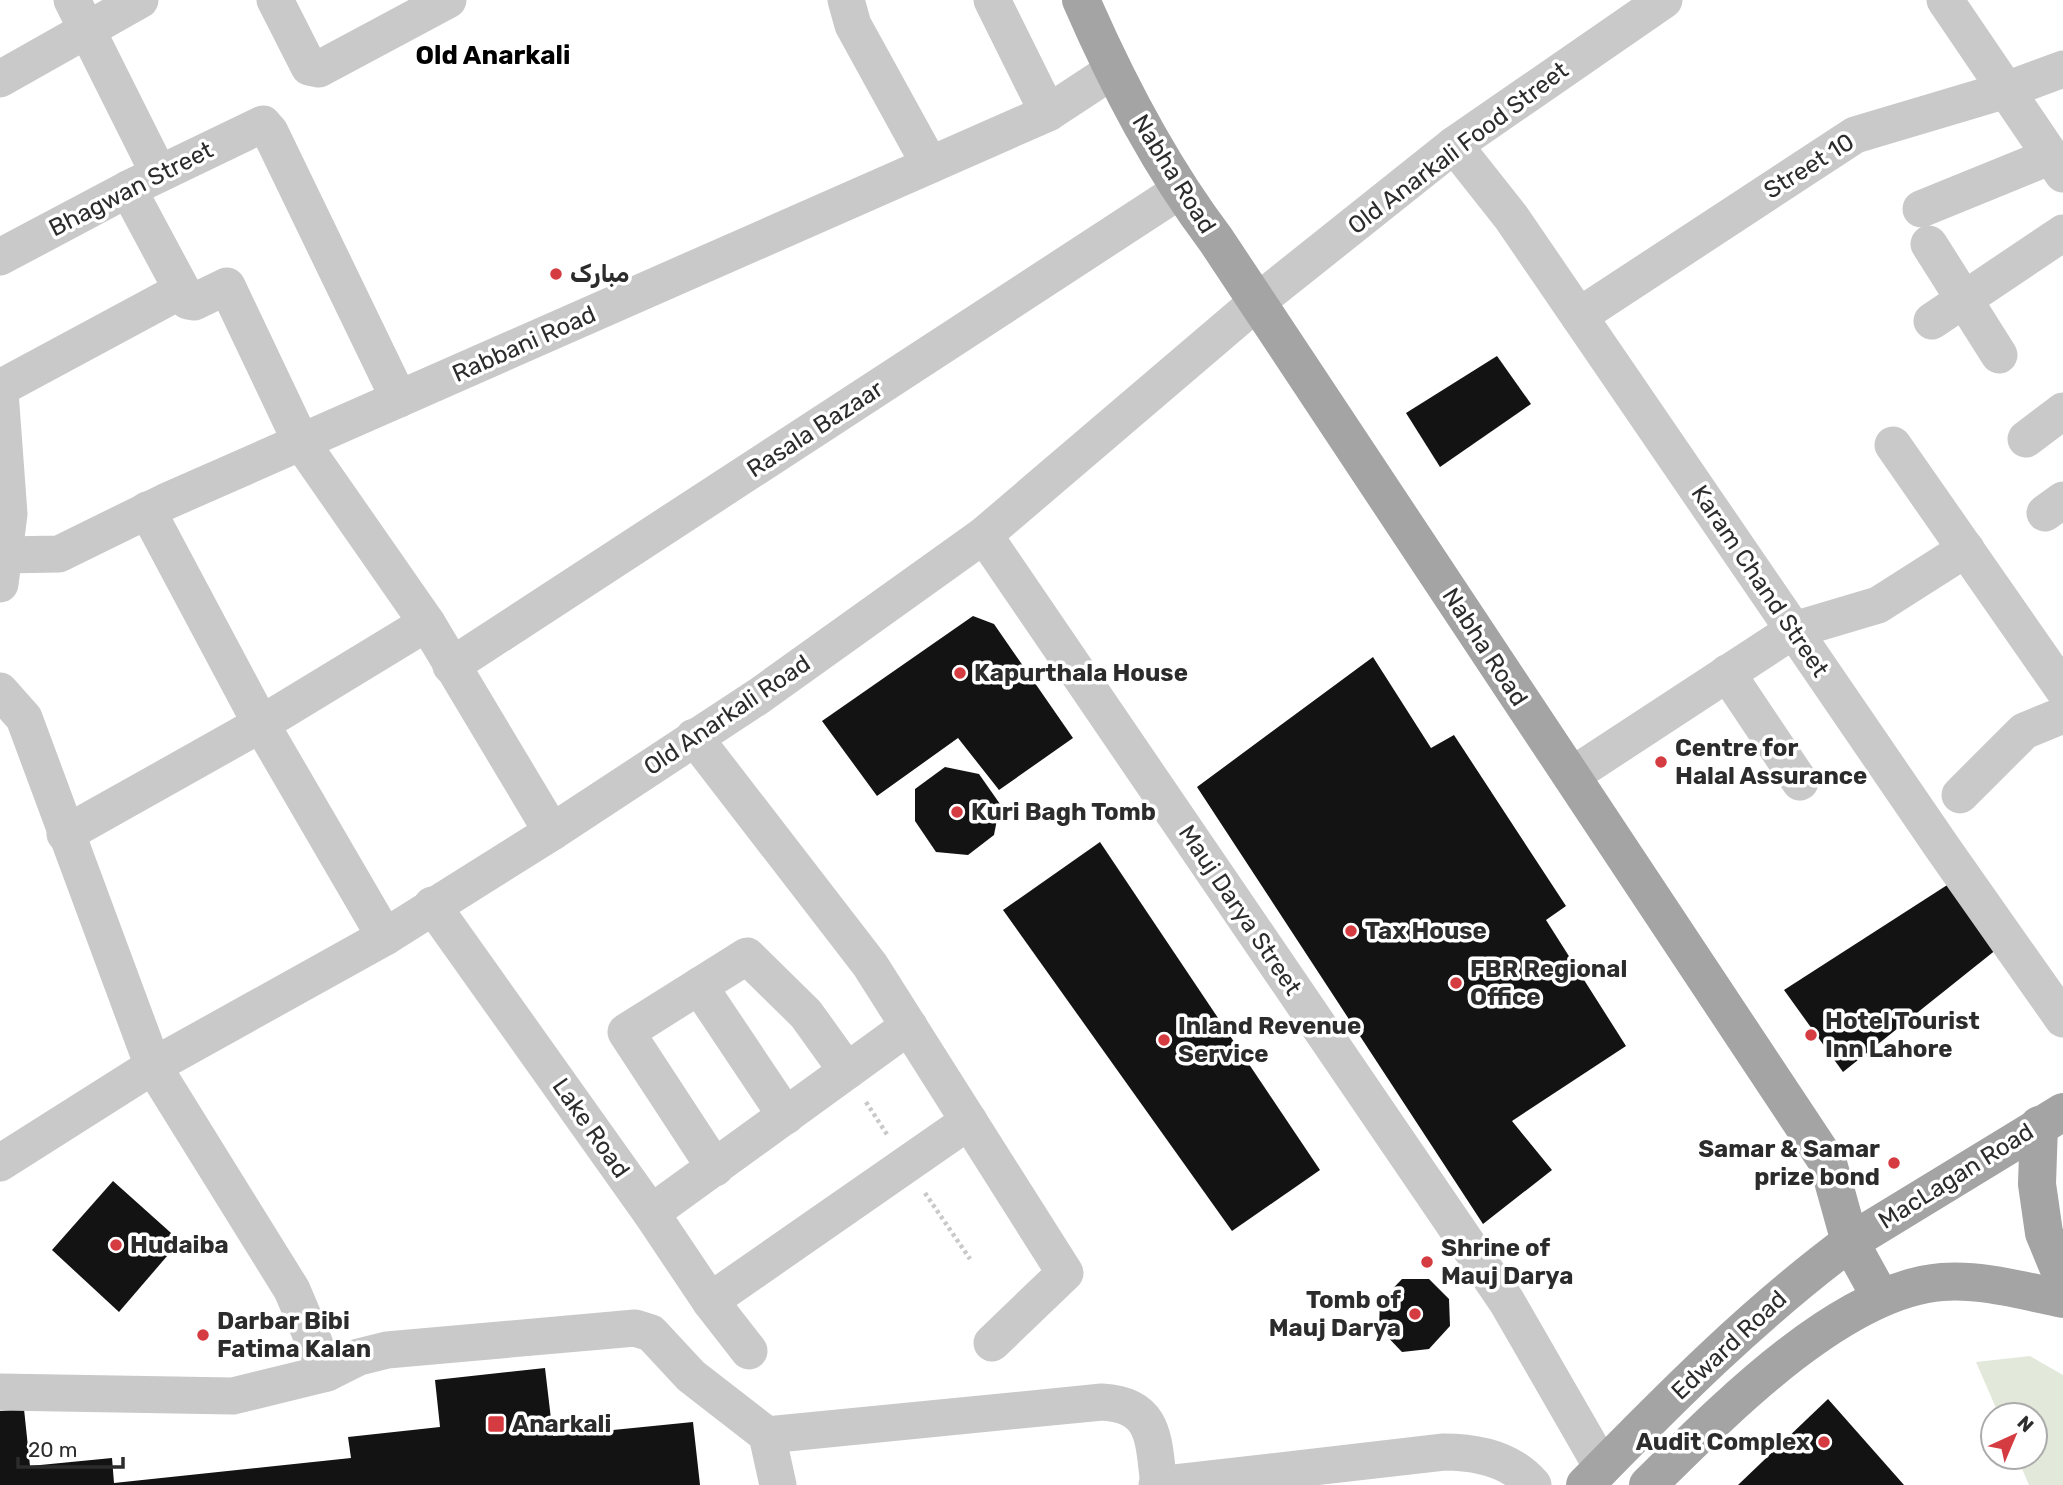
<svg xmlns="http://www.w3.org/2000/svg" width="2063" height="1485" font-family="Rubik,Vazirmatn,sans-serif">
<rect width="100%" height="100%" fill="#fff"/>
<path fill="#e2e9db" d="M2030,1356L2063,1375V1485H2029L2017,1457H2035V1415H1999L1976,1362Z"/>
<g fill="#131313">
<path d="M1497,356L1531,404L1440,467L1406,413Z"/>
<path d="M973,616L994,624L1073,738L999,790L958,738L877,796L822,721Z"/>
<path d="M1373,657L1431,748L1454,735L1566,906L1546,920L1626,1046L1512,1121L1552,1170L1483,1224L1197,787Z"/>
<path d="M945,767L979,774L1000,804L994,835L968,855L936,852L915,821V789Z"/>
<path d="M1100,842L1320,1170L1232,1231L1003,910Z"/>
<path d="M1955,880L1997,949L1843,1072L1784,990Z"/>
<path d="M113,1181L180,1241L119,1312L52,1250Z"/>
<path d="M1402,1279H1429L1449,1299L1450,1326L1429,1349L1402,1352L1379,1328L1380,1302Z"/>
<path d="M545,1368L553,1436L693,1422L700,1485H0V1411L24,1409L30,1466L112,1458L114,1483L351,1458L348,1437L440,1427L435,1380Z"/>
<path d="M1828,1399L1904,1485H1738Z"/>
</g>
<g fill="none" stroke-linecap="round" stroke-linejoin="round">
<g stroke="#c9c9c9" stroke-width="4.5" stroke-dasharray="3.5 3.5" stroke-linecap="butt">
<path d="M866,1102L888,1136"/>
<path d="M925,1193L970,1259"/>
</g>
<g stroke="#c9c9c9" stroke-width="37">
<path d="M72,0L159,174"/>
<path d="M275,0L309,67L319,69L448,0"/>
<path d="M846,0L853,25L930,165"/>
<path d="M992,0L1048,113"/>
<path d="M1945,0L2063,174"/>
<path d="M0,79L140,0"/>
<path d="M1454,145L1511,217L1942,847L2063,1019"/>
<path d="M128,189L188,301L194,302L227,286L301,442L427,623L552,832"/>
<path d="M1921,209L2051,156"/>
<path d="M1929,244L1999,355"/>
<path d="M0,257L128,189L263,124L270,132L399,399"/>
<path d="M1579,316L1855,135L2006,90L2063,69"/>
<path d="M1932,321L2063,233"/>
<path d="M0,388L182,290"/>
<path d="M0,392L9,514L0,584"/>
<path d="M2026,439L2063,411"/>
<path d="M1893,445L2063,689"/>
<path d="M147,510L261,724L385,937"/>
<path d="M2045,513L2063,500"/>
<path d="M984,535L1507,1302L1602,1467"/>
<path d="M4,555L59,554L165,502L1048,113L1112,71"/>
<path d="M451,666L1179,191"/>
<path d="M1727,673L1800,782"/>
<path d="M0,691L24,718L153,1066L292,1290L327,1373"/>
<path d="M694,737L870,965L1065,1273L992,1343"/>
<path d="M1571,776L1794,630L1878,605L1966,549"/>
<path d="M1960,795L2024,731L2063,715"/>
<path d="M65,834L261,724L427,623"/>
<path d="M432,905L651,1213L710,1301L749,1351"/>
<path d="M699,986L786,1116"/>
<path d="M0,1163L153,1066L385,937L552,832L759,696L984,535L1257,302L1454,145L1664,0"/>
<path d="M715,1168L626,1032L747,956L806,1014L847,1071"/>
<path d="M651,1213L909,1026"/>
<path d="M710,1301L969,1121"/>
<path d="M0,1392L233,1396L327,1373L359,1357L387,1350L635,1328L651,1333L691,1376L767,1435L778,1485"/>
<path d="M767,1435L1102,1402C1157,1405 1153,1441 1159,1485"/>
<path d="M1157,1485L1444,1452C1476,1452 1511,1459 1533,1485"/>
</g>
<g stroke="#a4a4a4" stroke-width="38">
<path d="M1081,0C1118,85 1160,166 1216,240L1828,1163L1850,1242L1881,1298"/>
<path d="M2039,1125L2037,1184L2044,1233L2063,1279"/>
<path d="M1585,1485C1669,1399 1753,1314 1850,1242L2063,1112"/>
<path d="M1648,1485C1718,1416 1839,1290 1942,1282C1982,1279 2024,1291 2063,1299"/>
</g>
</g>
<g fill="#d53c42" stroke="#fff" stroke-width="2.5">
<circle cx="556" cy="274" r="7"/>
<circle cx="960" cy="673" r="7"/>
<circle cx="1661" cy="762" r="7"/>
<circle cx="957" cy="812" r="7"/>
<circle cx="1351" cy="931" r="7"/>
<circle cx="1456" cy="983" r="7"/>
<circle cx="1811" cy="1035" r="7"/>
<circle cx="1164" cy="1040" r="7"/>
<circle cx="1894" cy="1163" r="7"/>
<circle cx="116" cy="1245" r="7"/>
<circle cx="1427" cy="1262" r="7"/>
<circle cx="1415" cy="1314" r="7"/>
<circle cx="203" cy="1335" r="7"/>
<rect x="487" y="1415" width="18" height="18" rx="3.5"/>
<circle cx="1824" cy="1442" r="7"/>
</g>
<g text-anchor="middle" stroke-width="7" stroke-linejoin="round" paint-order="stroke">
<g font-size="24" fill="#2c2c2c" stroke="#fff">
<text transform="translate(1458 148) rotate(-37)" y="8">Old Anarkali Food Street</text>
<text transform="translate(1809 166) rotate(-32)" y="8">Street 10</text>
<text transform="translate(1174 174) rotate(58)" y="8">Nabha Road</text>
<text transform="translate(131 189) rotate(-27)" y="8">Bhagwan Street</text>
<text transform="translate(524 344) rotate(-24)" y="8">Rabbani Road</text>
<text transform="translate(815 429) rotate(-33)" y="8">Rasala Bazaar</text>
<text transform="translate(1760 581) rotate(56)" y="8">Karam Chand Street</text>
<text transform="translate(1485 647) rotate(57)" y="8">Nabha Road</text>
<text transform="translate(727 715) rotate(-34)" y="8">Old Anarkali Road</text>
<text transform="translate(1240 910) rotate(56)" y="8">Mauj Darya Street</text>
<text transform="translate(591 1128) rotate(55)" y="8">Lake Road</text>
<text transform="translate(1956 1176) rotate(-32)" y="8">MacLagan Road</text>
<text transform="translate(1729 1345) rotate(-43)" y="8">Edward Road</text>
</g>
<g font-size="24" font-weight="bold" fill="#2c2c2c" stroke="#fff" text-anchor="start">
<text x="570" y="282">مبارک</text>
<text x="974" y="681">Kapurthala House</text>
<text x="1675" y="756">Centre for<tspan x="1675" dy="28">Halal Assurance</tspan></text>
<text x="971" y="820">Kuri Bagh Tomb</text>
<text x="1365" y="939">Tax House</text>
<text x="1470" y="977">FBR Regional<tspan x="1470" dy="28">Office</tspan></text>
<text x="1825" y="1029">Hotel Tourist<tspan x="1825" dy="28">Inn Lahore</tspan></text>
<text x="1178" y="1034">Inland Revenue<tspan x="1178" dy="28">Service</tspan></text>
<text x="1880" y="1157" text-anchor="end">Samar &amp; Samar<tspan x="1880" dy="28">prize bond</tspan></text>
<text x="130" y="1253">Hudaiba</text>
<text x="1441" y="1256">Shrine of<tspan x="1441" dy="28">Mauj Darya</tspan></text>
<text x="1401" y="1308" text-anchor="end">Tomb of<tspan x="1401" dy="28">Mauj Darya</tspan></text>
<text x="217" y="1329">Darbar Bibi<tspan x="217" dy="28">Fatima Kalan</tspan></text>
<text x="512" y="1432">Anarkali</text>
<text x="1810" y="1450" text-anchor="end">Audit Complex</text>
</g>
<g font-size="26" font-weight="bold" fill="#000" stroke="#fff">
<text x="493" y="64">Old Anarkali</text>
</g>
</g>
<g transform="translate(2014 1436) rotate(44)"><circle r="33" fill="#ffffff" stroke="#ababab" stroke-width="2"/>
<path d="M0-5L12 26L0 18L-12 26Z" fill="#d53c42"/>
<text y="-10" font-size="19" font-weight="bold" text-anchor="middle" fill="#2c2c2c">N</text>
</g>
<path d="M18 1457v10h105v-10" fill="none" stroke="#2c2c2c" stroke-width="3.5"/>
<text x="28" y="1457" font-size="21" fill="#2c2c2c" stroke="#ffffff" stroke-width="5" paint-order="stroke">20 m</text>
</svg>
